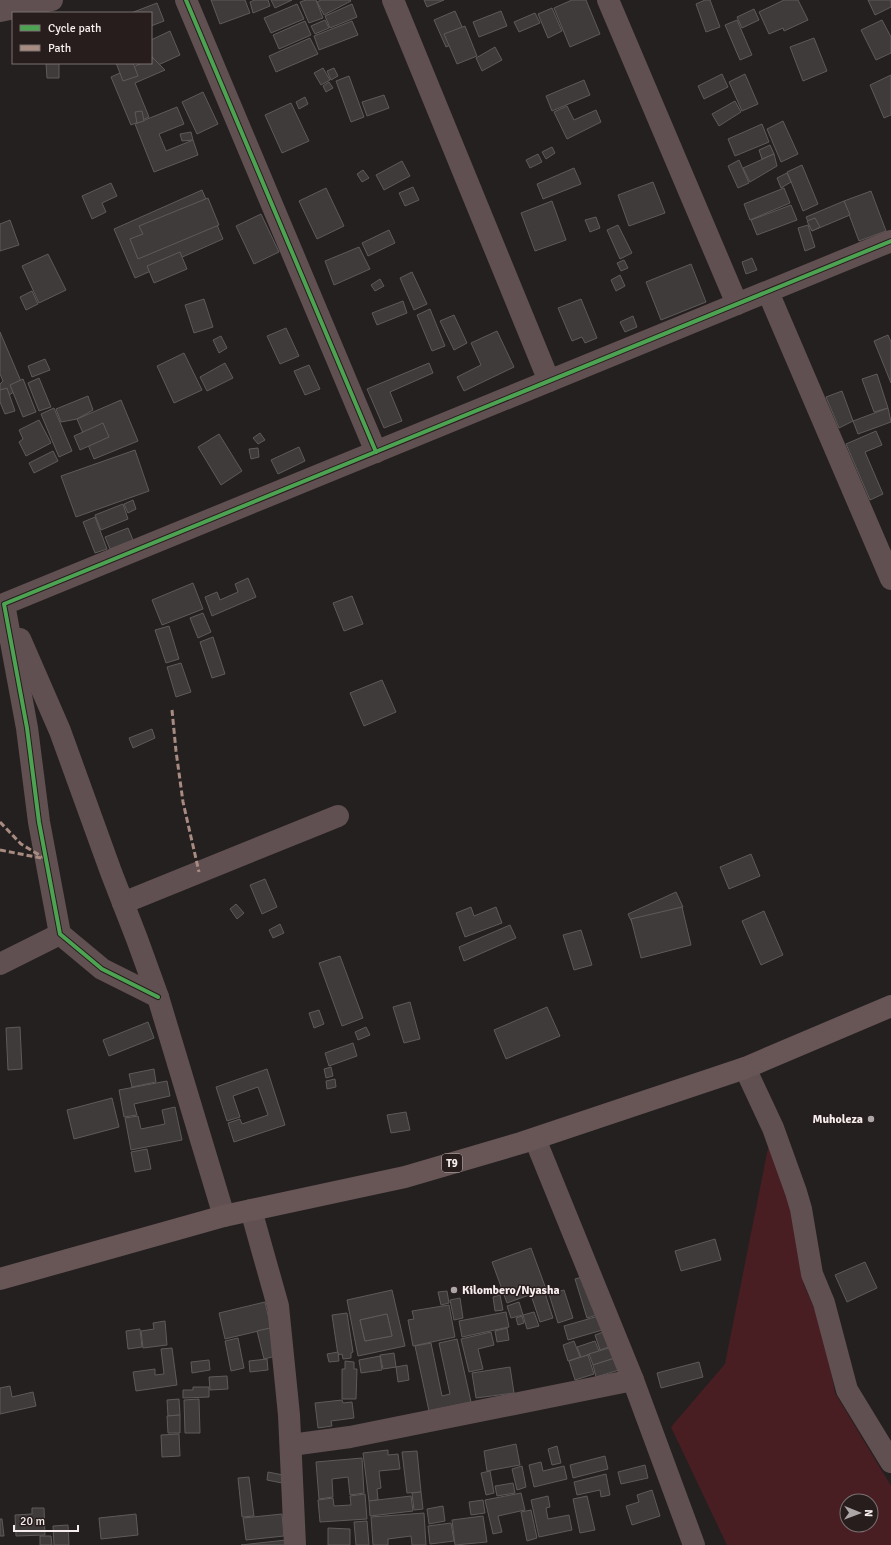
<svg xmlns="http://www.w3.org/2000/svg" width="891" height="1545" font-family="Signika,sans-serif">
<rect width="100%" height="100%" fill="#252020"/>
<path fill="#481e23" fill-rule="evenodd" d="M770,1138L793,1201L798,1255L804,1285L817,1315L828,1355L835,1393L891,1486V1545H727L671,1427L725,1364ZM847,1501H871V1525H847Z"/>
<g fill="#403b3b" stroke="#5e5a5a" fill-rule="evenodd">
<path d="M211,0H245L250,13L220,24Z"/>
<path d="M255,0H268L270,6L253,13L250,2Z"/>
<path d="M271,0H292L275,8Z"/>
<path d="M306,0H316L323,18L309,23L300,2Z"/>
<path d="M321,0H350L351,1L324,15L317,2Z"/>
<path d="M424,0H444L427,7Z"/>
<path d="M572,0H586L600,34L570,47L554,8Z"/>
<path d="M705,0H710L720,27L706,32L696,4Z"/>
<path d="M784,0H798L808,20L784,31L783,28L769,34L759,12Z"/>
<path d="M868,0H891V7L875,15Z"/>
<path d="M157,3L164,21L151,26V13H131Z"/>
<path d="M297,4L304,19L271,33L264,18Z"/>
<path d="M352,4L357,17L330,28L325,16Z"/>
<path d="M552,8L562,31L548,38L538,14Z"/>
<path d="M754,9L759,20L742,28L737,17Z"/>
<path d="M455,11L467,38L446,47L434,20Z"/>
<path d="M501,11L507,26L479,37L473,22Z"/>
<path d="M535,13L540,23L519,32L514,22Z"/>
<path d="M325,20L329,28L315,34L311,26Z"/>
<path d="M737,20L752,55L740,60L725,25Z"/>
<path d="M882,20L891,37V53L876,60L861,30Z"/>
<path d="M305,21L311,35L279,49L273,35Z"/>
<path d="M352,21L358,35L319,50L314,36Z"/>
<path d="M465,26L477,56L457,64L444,34Z"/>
<path d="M170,31L180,55L156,66L151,54V40Z"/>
<path d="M310,38L318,54L276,72L269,56Z"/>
<path d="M814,38L827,71L803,81L790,47Z"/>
<path d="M495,47L502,60L482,71L476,58Z"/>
<path d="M153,58L165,70L135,83L149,117L131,125L111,77L142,63H151V59Z"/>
<path d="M46,63H59V78H47Z"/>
<path d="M116,63H133L138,76L123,81Z"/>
<path d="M323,68L330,80L321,85L314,73Z"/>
<path d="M334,68L338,76L331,80L327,71Z"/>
<path d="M722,74L728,87L704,99L698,86Z"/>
<path d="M745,74L758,104L742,111L729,82Z"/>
<path d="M891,75V115L884,118L870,85Z"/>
<path d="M349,76L364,117L351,122L336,81Z"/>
<path d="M584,80L590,95L552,111L546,96Z"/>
<path d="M329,82L333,88L326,92L323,86Z"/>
<path d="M203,92L218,124L197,134L182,102Z"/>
<path d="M384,95L389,108L367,116L362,102Z"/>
<path d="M305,97L308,104L299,109L296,102Z"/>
<path d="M735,101L741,112L719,126L712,114Z"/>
<path d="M291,103L309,141L282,153L265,115Z"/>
<path d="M567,106L574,120L596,110L601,122L567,139L554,112Z"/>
<path d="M177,107L184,124L159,134L166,151L193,140L198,155L154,172L135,124Z"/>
<path d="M142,111L144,121L137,123L135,112Z"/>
<path d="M783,121L798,154L781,162L767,129Z"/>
<path d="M762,124L769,142L735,156L728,139Z"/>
<path d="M191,132L193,140L182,141L180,134Z"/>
<path d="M770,145L774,154L762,159L759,150Z"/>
<path d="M552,147L555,153L546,159L542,152Z"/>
<path d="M538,154L542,162L530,168L526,160Z"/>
<path d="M774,154L777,166L750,182L743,168Z"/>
<path d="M739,160L749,183L738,188L728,166Z"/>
<path d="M402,161L410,176L384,190L376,175Z"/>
<path d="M802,165L818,204L803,211L787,172Z"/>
<path d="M574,168L581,184L543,199L537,184Z"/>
<path d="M363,170L369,178L362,182L357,174Z"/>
<path d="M787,173L791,182L781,188L777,178Z"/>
<path d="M653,182L665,213L629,226L618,195Z"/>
<path d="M111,183L117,196L102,203L106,212L92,219L82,196Z"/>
<path d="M413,187L419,200L405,206L399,193Z"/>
<path d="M326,188L344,226L317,239L299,201Z"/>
<path d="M784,188L790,203L750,220L744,204Z"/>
<path d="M202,190L223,239L135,278L114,229Z"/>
<path d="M871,191L886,231L859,241L844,201Z"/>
<path d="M208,198L219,225L138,259L130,239L143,234L139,226Z"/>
<path d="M552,201L566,240L535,251L521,213Z"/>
<path d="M844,201L850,215L812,231L806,217Z"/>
<path d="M791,205L797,220L757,235L751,220Z"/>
<path d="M261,214L279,252L254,264L236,226Z"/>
<path d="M596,217L600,228L590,232L585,220Z"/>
<path d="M815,218L820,227L812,231L807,221Z"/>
<path d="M10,220L19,245L0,251V224Z"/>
<path d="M618,225L632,253L620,259L607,230Z"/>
<path d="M808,225L815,247L805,251L798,228Z"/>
<path d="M389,230L395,243L368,256L362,243Z"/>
<path d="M359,247L370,269L334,285L325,261Z"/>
<path d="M180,252L187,269L154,283L147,266Z"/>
<path d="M48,254L66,290L39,303L22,266Z"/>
<path d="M752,258L757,270L746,274L742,262Z"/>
<path d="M624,260L628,268L621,271L617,263Z"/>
<path d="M691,264L706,302L661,320L646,282Z"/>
<path d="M412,272L427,304L414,310L400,278Z"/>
<path d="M620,275L625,286L616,291L611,280Z"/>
<path d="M380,279L384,286L375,291L371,285Z"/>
<path d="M32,291L38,304L26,310L20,297Z"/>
<path d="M204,299L213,327L194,333L185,305Z"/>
<path d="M581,299L597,338L585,343L582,337L572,341L558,308Z"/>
<path d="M403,301L407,313L377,325L372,313Z"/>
<path d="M430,309L445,346L432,351L417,315Z"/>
<path d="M454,315L467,343L454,350L440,321Z"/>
<path d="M633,316L637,327L625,332L620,322Z"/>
<path d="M286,328L299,356L280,364L267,336Z"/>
<path d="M497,331L514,367L464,391L457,377L481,365L471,343Z"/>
<path d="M0,332L23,386L0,401V384L3,381L0,374Z"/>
<path d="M888,335L891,342V383L874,341Z"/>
<path d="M221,336L227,348L219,353L213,340Z"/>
<path d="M184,353L202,390L174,403L157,366Z"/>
<path d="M45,359L50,370L32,377L28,366Z"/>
<path d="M225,363L233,378L207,391L200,377Z"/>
<path d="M429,363L433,373L390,392L402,421L384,428L367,389Z"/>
<path d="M309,365L320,389L305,395L294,371Z"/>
<path d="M877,374L888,408L874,412L862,379Z"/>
<path d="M39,378L51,407L39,411L28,383Z"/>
<path d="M23,379L36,412L23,417L10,385Z"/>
<path d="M7,388L15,411L5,414L0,402V390Z"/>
<path d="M842,391L853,421L839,428L826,397Z"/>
<path d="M88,396L93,410L77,419L61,422L56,409Z"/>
<path d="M121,400L138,441L94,459L77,419Z"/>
<path d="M54,408L72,451L59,457L41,414Z"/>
<path d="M888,408L891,422L858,434L853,421Z"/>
<path d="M39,420L51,443L26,456L19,442L23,439L19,430Z"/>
<path d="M103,423L109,437L80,450L74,436Z"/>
<path d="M876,431L882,445L865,452L883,494L870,500L846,444Z"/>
<path d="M260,433L265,440L258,444L253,438Z"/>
<path d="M219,434L242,471L221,485L198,447Z"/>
<path d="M299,447L305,461L278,474L271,460Z"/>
<path d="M258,448L259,457L251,459L249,449Z"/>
<path d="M135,450L149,491L76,517L61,476Z"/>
<path d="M53,451L58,461L34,473L29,463Z"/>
<path d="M133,500L136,509L128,513L124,504Z"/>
<path d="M123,504L128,519L101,530L95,515Z"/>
<path d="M95,517L107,549L95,553L83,522Z"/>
<path d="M128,528L133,540L110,549L105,537Z"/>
<path d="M248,578L256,597L212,616L205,597L217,592L220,600L238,592L235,584Z"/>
<path d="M193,583L203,609L162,625L152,600Z"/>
<path d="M352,596L363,624L344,631L333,603Z"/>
<path d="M203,613L211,632L198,638L190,618Z"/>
<path d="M169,626L179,659L166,663L155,630Z"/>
<path d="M213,637L225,674L212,678L200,642Z"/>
<path d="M181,663L191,692L176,697L167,667Z"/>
<path d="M382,680L396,712L364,726L350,693Z"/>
<path d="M152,729L155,738L133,748L129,738Z"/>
<path d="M751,854L760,876L729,889L720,867Z"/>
<path d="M265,879L277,907L262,914L250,885Z"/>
<path d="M676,892L683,907H682L635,929L628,914Z"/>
<path d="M236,904L244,913L237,919L230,909Z"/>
<path d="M471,907L474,916L496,907L502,923L465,937L456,913Z"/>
<path d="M682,907L691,945L641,958L631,919Z"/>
<path d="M764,911L783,955L761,965L742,921Z"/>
<path d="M280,924L284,933L273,938L269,930Z"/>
<path d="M510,925L516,938L464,961L459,947Z"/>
<path d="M581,930L592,965L574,970L563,935Z"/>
<path d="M340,956L363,1018L342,1026L319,963Z"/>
<path d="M410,1002L420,1039L404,1043L393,1007Z"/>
<path d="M547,1007L560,1036L506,1059L494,1030Z"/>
<path d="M319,1010L324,1024L314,1028L309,1013Z"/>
<path d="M148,1022L154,1038L109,1056L103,1040Z"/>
<path d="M20,1027L22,1069L8,1070L6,1028Z"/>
<path d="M366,1027L370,1035L358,1040L355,1032Z"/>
<path d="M353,1043L357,1056L329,1066L325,1053Z"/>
<path d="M331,1067L333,1076L326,1078L324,1069Z"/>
<path d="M154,1069L156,1082L132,1087L129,1074Z"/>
<path d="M267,1069L285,1125L234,1142L228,1123L240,1119L242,1124L268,1115L258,1087L233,1096L240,1117L227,1121L216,1087Z"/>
<path d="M335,1079L336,1087L327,1089L326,1081Z"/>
<path d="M167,1081L170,1096L134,1104L137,1115L124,1117L119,1090Z"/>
<path d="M112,1098L119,1127L74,1139L67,1110Z"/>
<path d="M175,1107L182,1140L131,1150L125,1118L138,1116L141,1129L165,1124L162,1110Z"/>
<path d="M406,1112L410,1130L391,1133L387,1115Z"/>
<path d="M147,1149L151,1169L135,1172L131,1152Z"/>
<path d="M715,1239L721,1260L681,1271L675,1251Z"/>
<path d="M531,1248L546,1289L507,1303L492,1262Z"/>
<path d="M865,1262L877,1288L847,1302L835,1275Z"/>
<path d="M589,1275L600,1314L587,1318L575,1279Z"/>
<path d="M392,1290L405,1346L358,1356L347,1300ZM387,1314L392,1336L365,1341L360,1320Z"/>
<path d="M544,1290L553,1318L540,1322L531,1295Z"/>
<path d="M564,1290L573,1318L558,1323L549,1294Z"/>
<path d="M447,1291L449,1303L441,1305L438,1292Z"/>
<path d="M500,1295L503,1310L495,1311L493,1297Z"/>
<path d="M460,1298L463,1318L454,1320L450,1300Z"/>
<path d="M265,1302L271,1328L225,1339L219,1313Z"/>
<path d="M519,1302L523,1315L511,1318L507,1306Z"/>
<path d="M449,1305L455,1337L413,1346L408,1320L414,1319L412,1311Z"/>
<path d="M506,1312L509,1327L462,1337L459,1321Z"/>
<path d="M534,1312L539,1326L527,1329L523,1315Z"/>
<path d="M347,1313L353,1352L351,1353V1358L343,1359L342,1354L338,1355L332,1315Z"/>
<path d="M387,1314L392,1336L365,1341L360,1320Z"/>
<path d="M602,1315L606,1329L568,1340L564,1326Z"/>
<path d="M522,1316L524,1323L518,1325L516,1318Z"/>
<path d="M165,1321L167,1345L143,1348L141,1331L154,1329L153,1323Z"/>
<path d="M270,1328L276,1356L264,1359L257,1331Z"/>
<path d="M507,1328L509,1340L497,1342L495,1331Z"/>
<path d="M140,1329L142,1347L128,1349L126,1331Z"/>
<path d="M606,1331L611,1346L600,1350L595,1335Z"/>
<path d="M491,1332L494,1345L478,1349L483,1369L469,1372L461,1339Z"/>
<path d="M238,1338L244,1368L231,1371L225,1341Z"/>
<path d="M457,1339L471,1402L429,1411L415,1346L431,1343L442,1396L450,1394L439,1343Z"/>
<path d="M574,1341L580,1357L568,1361L563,1345Z"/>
<path d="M595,1341L599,1351L581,1357L577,1347Z"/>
<path d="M612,1347L615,1358L593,1365L589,1354Z"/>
<path d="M172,1348L177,1385L136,1391L133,1372L155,1369V1375L164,1374L161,1349Z"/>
<path d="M338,1352L339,1361L329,1362L327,1354Z"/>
<path d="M394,1353L396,1367L383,1369L380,1355Z"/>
<path d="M588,1355L594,1374L575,1380L569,1361Z"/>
<path d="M380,1356L382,1370L361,1373L359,1360Z"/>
<path d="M615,1358L619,1370L596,1377L593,1365Z"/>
<path d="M267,1359L268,1370L250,1372L249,1361Z"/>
<path d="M209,1360L210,1370L192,1373L191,1362Z"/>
<path d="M345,1361L354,1362V1369H357L356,1399H342V1369H345Z"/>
<path d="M699,1362L703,1377L661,1388L657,1373Z"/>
<path d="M407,1365L409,1380L398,1382L396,1367Z"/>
<path d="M510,1367L514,1393L476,1398L472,1373Z"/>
<path d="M227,1376L228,1389L210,1390L209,1377Z"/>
<path d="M10,1386L12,1397L33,1392L36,1406L0,1414V1388Z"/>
<path d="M193,1387H209V1397L183,1398V1390H193Z"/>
<path d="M179,1399L180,1415L168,1416L167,1400Z"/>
<path d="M199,1399L200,1433H185L184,1400Z"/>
<path d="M342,1400L343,1403L352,1402L354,1418L331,1421L332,1426L318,1428L315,1403Z"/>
<path d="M180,1415V1433H168L167,1416Z"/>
<path d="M179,1434L180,1456L162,1457L161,1435Z"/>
<path d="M516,1444L520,1465L487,1471L484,1451Z"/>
<path d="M557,1446L561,1463L552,1465L548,1449Z"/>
<path d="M388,1450V1455L398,1454L400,1469L379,1471L381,1488L377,1489L378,1500L369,1501L363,1453Z"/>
<path d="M417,1451L421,1492L407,1493L402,1452Z"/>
<path d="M605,1456L608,1469L573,1478L570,1465Z"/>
<path d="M362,1458L364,1493L350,1495L348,1477L332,1479L333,1497L319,1499L316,1462Z"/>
<path d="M541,1462L543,1471L564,1466L567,1479L534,1487L529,1465Z"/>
<path d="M645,1465L648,1478L621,1484L618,1472Z"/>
<path d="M522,1466L526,1487L517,1490L512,1469Z"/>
<path d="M490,1471L494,1493L486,1495L481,1473Z"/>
<path d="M268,1472L283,1475L282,1483L267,1480Z"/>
<path d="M606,1474L610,1495L601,1497L600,1490L577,1495L574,1482Z"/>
<path d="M249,1477L254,1516L242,1517L238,1478Z"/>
<path d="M513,1483L515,1493L497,1496L495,1486Z"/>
<path d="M652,1490L660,1516L632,1525L626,1506L639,1502L637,1495Z"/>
<path d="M421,1492L423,1509L414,1510L412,1493Z"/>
<path d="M521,1493L525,1510L498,1516L502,1532L493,1534L485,1500Z"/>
<path d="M365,1494L367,1519L320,1522L318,1500L333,1498L334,1506L351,1505L350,1496Z"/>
<path d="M411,1496L413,1511L370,1516L369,1501Z"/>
<path d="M548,1496L550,1507L546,1508L548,1519L569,1515L572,1530L539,1537L531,1500Z"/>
<path d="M587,1496L595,1530L580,1533L573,1499Z"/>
<path d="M483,1500L485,1513L471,1515L469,1502Z"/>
<path d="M443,1506L445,1521L429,1524L427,1509Z"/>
<path d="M32,1508H44L45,1535L16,1536L15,1515L32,1514Z"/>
<path d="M531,1510L537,1538L527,1541L521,1512Z"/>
<path d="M424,1513L426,1545H412L411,1536L388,1539V1545H373L371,1517Z"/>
<path d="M136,1514L138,1535L101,1539L99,1518Z"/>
<path d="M282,1514L284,1536L246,1540L243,1518Z"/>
<path d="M483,1516L487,1542L455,1545L452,1520Z"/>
<path d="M0,1519H2L4,1536H0Z"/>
<path d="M367,1521L369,1545H356L354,1522Z"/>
<path d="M451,1523L454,1541L430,1544L428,1526Z"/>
<path d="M68,1525L69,1545H54L53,1526Z"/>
<path d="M328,1528L350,1529V1545H328Z"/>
<path d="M40,1536H51L52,1545H40Z"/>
<path d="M286,1540L287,1545H241Z"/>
</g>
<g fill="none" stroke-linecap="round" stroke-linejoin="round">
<g stroke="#615051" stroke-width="22">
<path d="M186,0L376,452"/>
<path d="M393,0L549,381"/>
<path d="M608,0L737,304"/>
<path d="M0,11L52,0"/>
<path d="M768,292L891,579"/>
<path d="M20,639L60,731L111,872L137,939L158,997L224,1216"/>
<path d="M123,903L338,816"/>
<path d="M0,964L60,934"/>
<path d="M158,997L102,969L60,934L39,822L27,728L4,604L891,241"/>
<path d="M745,1068L773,1128L796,1192L801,1209L812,1274L824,1303L847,1390L891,1462"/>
<path d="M535,1139L633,1380L694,1545"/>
<path d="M251,1210L278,1306L289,1415L295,1545"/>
<path d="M291,1445L350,1437L633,1380"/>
</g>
<path stroke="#685657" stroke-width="22" d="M0,1279L224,1216L405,1177L521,1143L745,1068L891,1006"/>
<g stroke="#a88b81" stroke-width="3" stroke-dasharray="6 3" stroke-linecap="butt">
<path d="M172,710L176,751L183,802L199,872"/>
<path d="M0,822L21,844L46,859"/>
<path d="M0,850L41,858"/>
</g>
<defs>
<g id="cycleway">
<path d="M186,0L376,452"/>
<path d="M158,997L102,969L60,934L39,822L27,728L4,604L891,241"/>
</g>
</defs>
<use href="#cycleway" stroke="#281d1d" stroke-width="6"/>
<use href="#cycleway" stroke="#4ca352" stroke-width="4"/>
</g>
<g fill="#ada6a6" stroke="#281d1d" stroke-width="1.5">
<circle cx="871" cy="1119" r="4"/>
<circle cx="454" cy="1290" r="4"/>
</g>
<g text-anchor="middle" stroke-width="3" stroke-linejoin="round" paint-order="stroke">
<rect fill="#281d1d" stroke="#b8afaf" stroke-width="1" x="442" y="1154" width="20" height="18" rx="3"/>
<g font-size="11" font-weight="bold" fill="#f6eeee">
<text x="452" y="1167">T9</text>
</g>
<g font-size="12" font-weight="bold" fill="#f6eeee" stroke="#281d1d" text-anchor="end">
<text x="863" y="1123">Muholeza</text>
<text x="462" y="1294" text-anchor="start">Kilombero/Nyasha</text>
</g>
</g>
<rect x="12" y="12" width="140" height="52" fill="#281d1d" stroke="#7a7171"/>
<rect x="20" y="25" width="20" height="6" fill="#4ca352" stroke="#7a7171"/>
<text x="48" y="32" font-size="12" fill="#f6eeee">Cycle path</text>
<rect x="20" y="45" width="20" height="6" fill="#a88b81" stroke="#7a7171"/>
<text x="48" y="52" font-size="12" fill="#f6eeee">Path</text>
<g transform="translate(859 1513) rotate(91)"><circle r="19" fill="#281d1d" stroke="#7a7171"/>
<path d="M0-3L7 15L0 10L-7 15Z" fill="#ada6a6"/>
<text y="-6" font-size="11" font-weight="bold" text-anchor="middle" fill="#f6eeee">N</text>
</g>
<path d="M14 1525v6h64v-6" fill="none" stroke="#f6eeee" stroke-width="2"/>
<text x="20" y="1525" font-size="12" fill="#f6eeee" stroke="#281d1d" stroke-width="3" paint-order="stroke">20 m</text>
</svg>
